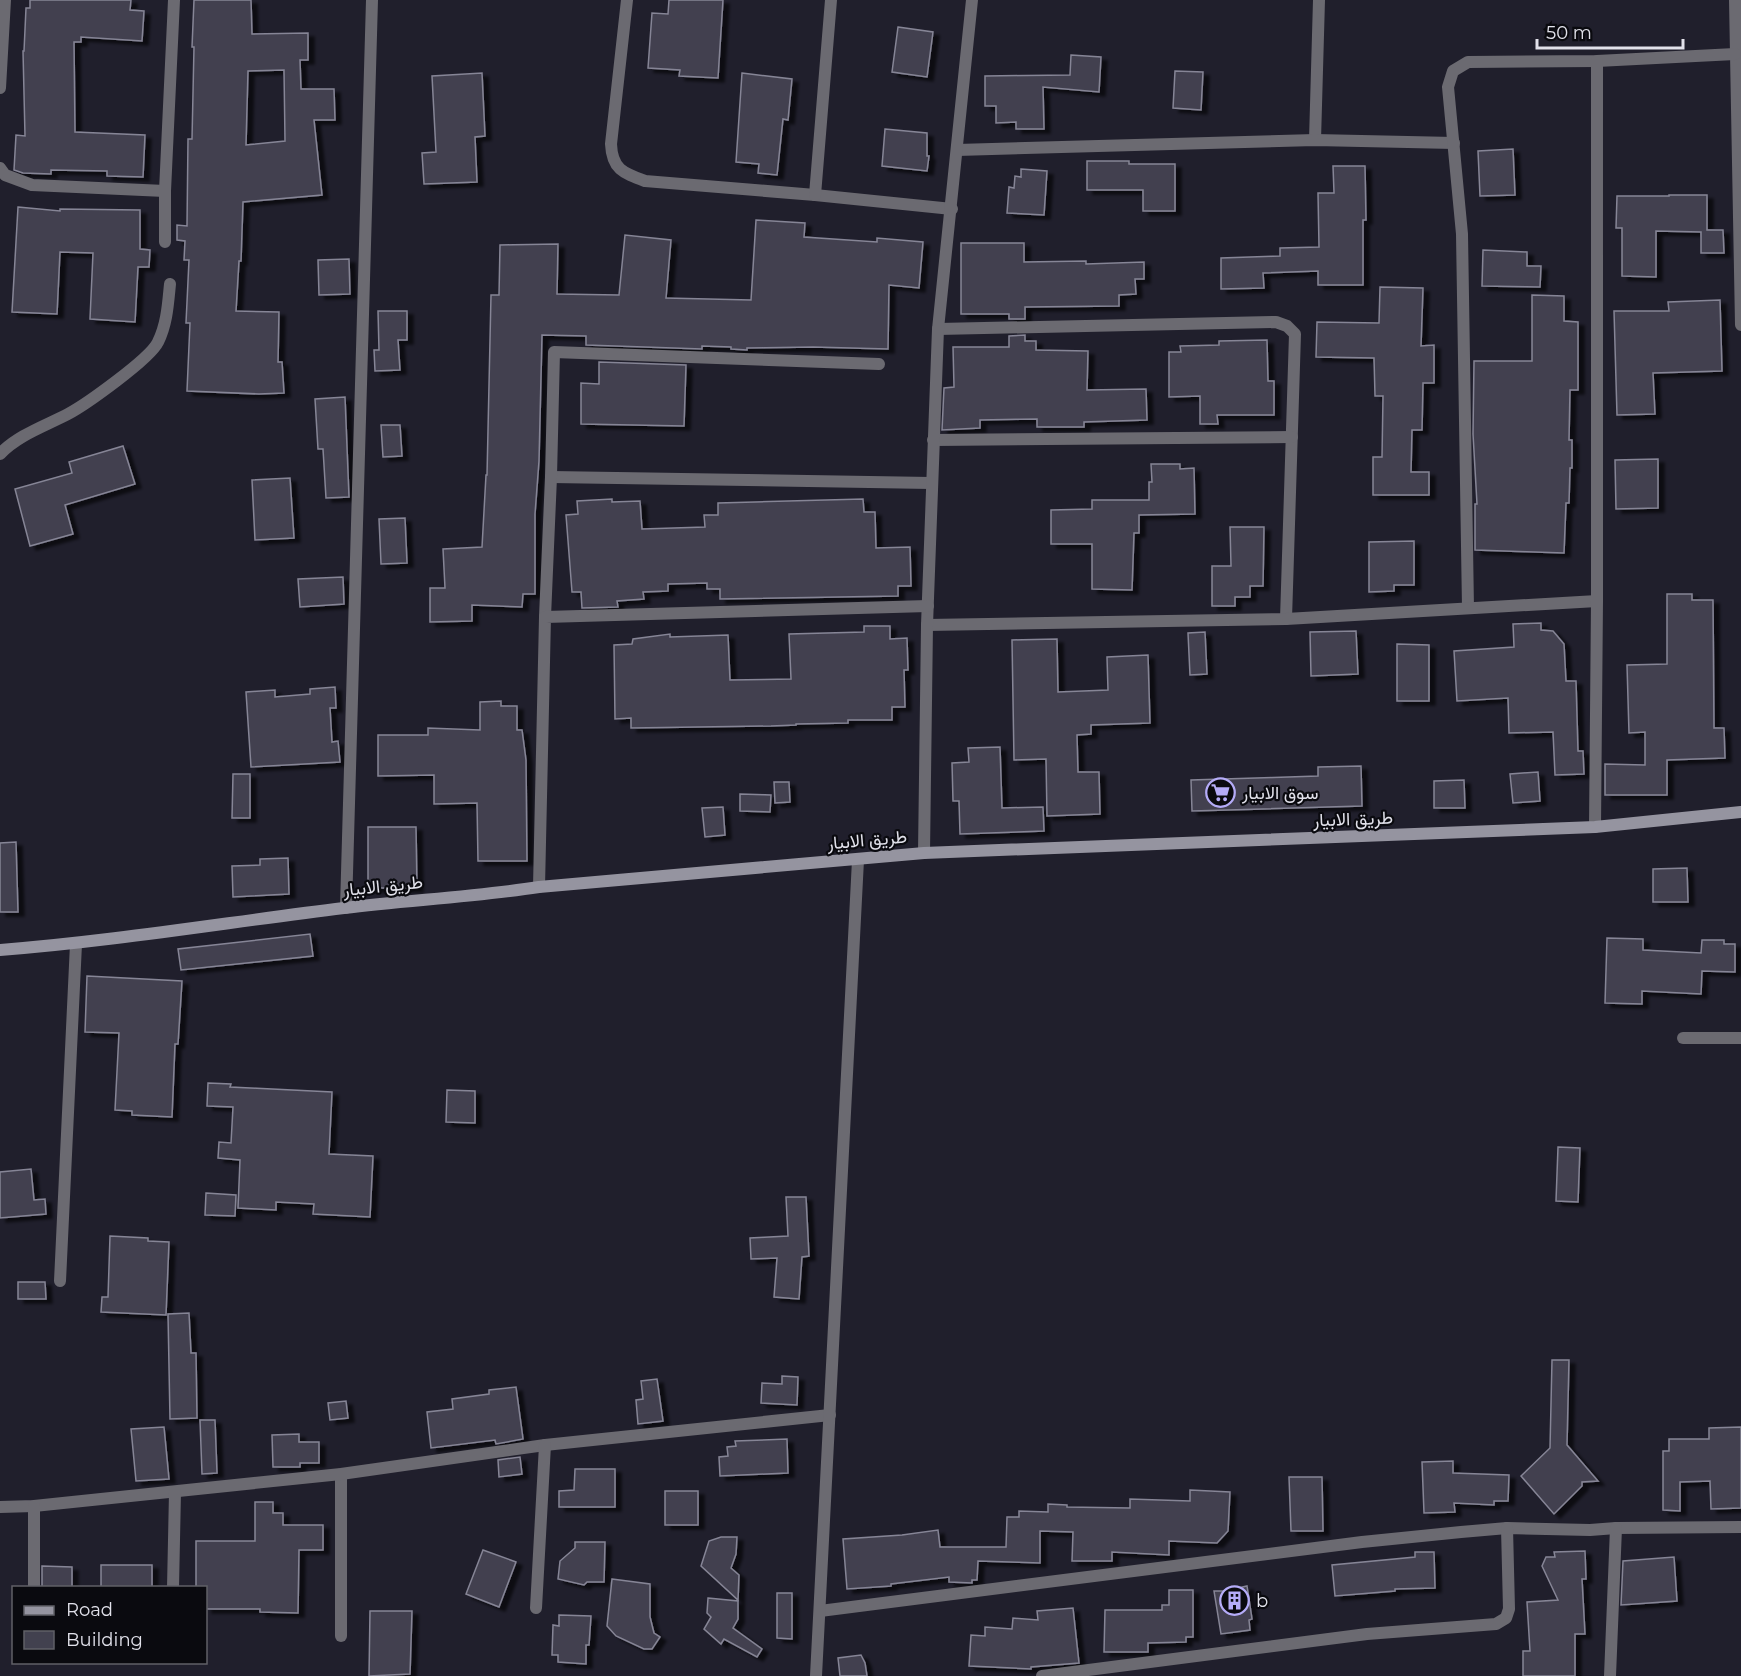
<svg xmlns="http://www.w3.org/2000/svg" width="1741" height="1676" font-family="Montserrat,Vazirmatn,sans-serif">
<defs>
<filter id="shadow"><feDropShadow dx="6" dy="4" stdDeviation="1.5" flood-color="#0009"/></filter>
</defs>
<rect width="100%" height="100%" fill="#201f2c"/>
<g fill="#42414f" stroke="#868596" stroke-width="1.5" fill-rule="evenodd" filter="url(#shadow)">
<path d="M30,0H131L130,10L144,11L142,41L81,37V42H74L75,132L145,135L143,177L107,176V171L51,170V174L23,173L14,170L16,135L25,136L23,51H24L26,8H30Z"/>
<path d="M194,0H251L252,34L308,33V60H300L301,89H334L335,120H314L322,195L243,202L241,261H239L236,311L279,312L278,362H282L284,393L259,394L187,391L190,323H186L189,260H184L185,241L177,240V225L187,226L188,139H192L194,47H192ZM284,70L285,141L246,145L248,71Z"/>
<path d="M669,0H723L718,78L679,76L680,70L648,68L652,13L668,14Z"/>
<path d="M898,27L933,32L927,77L892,72Z"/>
<path d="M1071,55L1101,57L1099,92L1043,87L1044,129H1016V122L996,123V106H985V76L1070,75Z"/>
<path d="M1175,71L1203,72L1201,110L1173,108Z"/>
<path d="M482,73L485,136L475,137L477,182L424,184L422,153L436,152L432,76Z"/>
<path d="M742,73L792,79L788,120L783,119L777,175L758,173L759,164L736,162Z"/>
<path d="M885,129L927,133V156H929L927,171L882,166Z"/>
<path d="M1513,149L1515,195L1480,196L1478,151Z"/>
<path d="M1087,161H1129V164H1175V211H1143V190H1087Z"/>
<path d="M1333,166H1365L1366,220H1363V285H1318V271L1263,273L1264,288L1221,289V258L1280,256V248L1319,247L1318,193H1334Z"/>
<path d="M1021,169L1047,171L1044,215L1007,213L1009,187L1014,188L1015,176L1021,177Z"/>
<path d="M1669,195H1707V230H1723L1724,253H1701V232L1656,231V277L1622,276V228H1616L1617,196H1669Z"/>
<path d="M18,207L60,211V209L140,210V249L150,250L149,267H138L135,322L90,319L93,253L60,252L57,314L12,312Z"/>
<path d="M756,220L805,223L804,237L877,242V238L923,242L919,288L889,285L888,349L813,347L747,348V350L731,349V347L702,346V349L586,345V336L542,335L539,461L535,514V594H523L522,607L472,605V621L430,622V588H445L443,549L482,547L486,475H487L491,295H499L500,245L558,244L557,294L619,295L625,235L671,240L666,298L751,300Z"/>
<path d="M961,243H1024V262L1086,261V264L1144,262V279H1135L1136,294L1119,295V306L1025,307V319H1009V314H961Z"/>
<path d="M1483,250L1527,252V266H1541L1540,287L1482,286Z"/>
<path d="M349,259L350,294L319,295L318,260Z"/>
<path d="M1380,287L1423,288L1421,346L1434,345V383H1423L1422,430H1412L1411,472H1429V495H1373V457H1382L1383,396H1375L1374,358L1316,357L1317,322L1379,323Z"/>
<path d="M1532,295L1564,296V321L1578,322V390H1570L1569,440H1572V468H1570L1569,503H1566L1564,553L1475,550V504H1477L1473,434L1474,361H1532Z"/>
<path d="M1720,300L1722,371L1653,373L1655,414L1617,415L1614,311H1669L1668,302Z"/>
<path d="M378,311H407V340H398L400,370L375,371L374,350H379Z"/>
<path d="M1025,335V341H1036V350L1088,351L1087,390L1146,389L1147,420L1084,422V427H1037V419L980,420V428L942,430L944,388L954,387L953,347H1009V336Z"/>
<path d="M1267,340L1268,381H1274V415H1217L1218,424H1200V396L1169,397V352H1181L1180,346L1219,345V341Z"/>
<path d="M599,362L686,365L684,426L581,424V383L599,384Z"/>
<path d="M345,397L349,497L326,498L323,449H318L315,399Z"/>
<path d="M381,425H400L402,456L383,457Z"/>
<path d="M123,446L135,484L65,505L73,534L30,546L15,489L72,473L69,462Z"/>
<path d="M1658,459V508L1616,509L1615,460Z"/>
<path d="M1151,464H1180V469L1194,468L1195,514L1139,515V533H1134L1132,590L1092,589V544H1051V510L1092,509V500H1149V482H1152Z"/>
<path d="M290,478L294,538L255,540L252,480Z"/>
<path d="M612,499V502L640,501L642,529L705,527L704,515H718V503L863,499L864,512H875L876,548L910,547L911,586H898V596L720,599V589H707V583L668,584V591L643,592L644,599L617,601L618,607L582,608L581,592H572L566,515L578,514L577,501Z"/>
<path d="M405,518L407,563L381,564L379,519Z"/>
<path d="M1230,527H1264L1263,586H1250V597H1235V606H1212V566H1231Z"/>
<path d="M1414,541V585H1394V591L1369,592V542Z"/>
<path d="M343,577L344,604L300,607L298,579Z"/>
<path d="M1667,594H1692V600H1713L1714,728H1724L1725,758L1667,760V795H1605V764L1645,765V732L1629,733L1627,665L1667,664Z"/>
<path d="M1541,623V630L1553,631L1564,644L1566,681H1576L1578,751H1583L1584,774L1555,775L1553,732L1509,733L1508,698L1457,701L1454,651L1514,647L1513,624Z"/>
<path d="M864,626H890V639L907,638L908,670H904L905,707H892V720H848V723L796,724V725L771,726L631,728V718L615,719L614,645L632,644L633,639L670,634V637L728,635L730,680L791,679L789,634L864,632Z"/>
<path d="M1356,631L1358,674L1311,676L1310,632Z"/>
<path d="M1205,632L1207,674L1190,675L1188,633Z"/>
<path d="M1057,639L1058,692L1108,690L1107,657L1148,655L1150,723L1091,725V734L1077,735L1078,772H1099L1100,814L1047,816L1046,759L1014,760L1012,640Z"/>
<path d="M1397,644L1429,645V701H1397Z"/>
<path d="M335,687L336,708H330L332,742L338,741L340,762L251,767L246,692L275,690V697L310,694V689Z"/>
<path d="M501,701V706H517V730H522L526,760L527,861H478L477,803L434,804V775L378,776V735H428V728L480,730V702Z"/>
<path d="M1000,747L1002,808L1043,807L1044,831L960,834L959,801H953L952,763L969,762L968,748Z"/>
<path d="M1361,766L1362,806L1192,811L1191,780L1318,776V767Z"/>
<path d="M1538,772L1540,801L1513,803L1510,774Z"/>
<path d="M233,774H250V818H232Z"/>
<path d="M1464,780L1465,808H1434V781Z"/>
<path d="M774,782H789L790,802L775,803Z"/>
<path d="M740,794L771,795L770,812L740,811Z"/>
<path d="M723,807L725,835L705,837L702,808Z"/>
<path d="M368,827H416L417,888H368Z"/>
<path d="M16,842L18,912H0V843Z"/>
<path d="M288,858L289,894L233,897L232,866L260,865V859Z"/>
<path d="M1687,868L1688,902H1653V869Z"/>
<path d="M310,934L313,956L181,970L178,949Z"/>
<path d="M1607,938L1643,939V950L1701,953L1702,940H1724V944H1735V972L1702,971L1701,994L1642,991V1004L1605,1003Z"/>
<path d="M87,976L182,981L178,1044H175L172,1117L132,1115V1111L115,1110L119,1033L85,1032Z"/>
<path d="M208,1083L231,1084L230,1087L332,1092L329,1154L373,1156L370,1217L313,1214L314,1204L276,1202V1210L238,1208L240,1160L218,1158L219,1142L231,1143L233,1107L207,1106Z"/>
<path d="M447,1090L475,1091V1123L446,1122Z"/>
<path d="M1558,1147L1580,1148L1578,1202L1556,1201Z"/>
<path d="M31,1169L34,1200L45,1199L46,1214L0,1218V1172Z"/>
<path d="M206,1193L236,1195L235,1216L205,1215Z"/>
<path d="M786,1197H806L809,1256L802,1257L799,1299L774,1297L777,1258L751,1259L750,1238L788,1236Z"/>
<path d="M110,1236L148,1238V1241L169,1242L166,1315L101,1312L102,1297H108Z"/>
<path d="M18,1282H45L46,1299H18Z"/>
<path d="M189,1313L191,1353H196L197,1418L170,1419L168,1314Z"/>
<path d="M1552,1360H1569L1567,1445L1598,1481L1582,1482V1486L1554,1514L1521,1476L1550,1448Z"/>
<path d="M782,1376L798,1377L797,1405L761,1403L762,1383L782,1384Z"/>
<path d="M657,1379L663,1421L638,1424L636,1400L643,1399L641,1381Z"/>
<path d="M516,1387L523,1439L496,1444L495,1440L431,1448L427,1412L453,1409L452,1399L489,1394V1390Z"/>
<path d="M346,1401L348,1418L330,1420L328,1403Z"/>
<path d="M200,1420H215L217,1473L202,1474Z"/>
<path d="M164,1427L169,1479L136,1481L131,1429Z"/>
<path d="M1741,1427V1508L1711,1509L1710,1481L1680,1482V1511L1663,1510V1451H1669V1439H1709V1428Z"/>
<path d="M299,1434V1442H319V1463H300V1467H273L272,1435Z"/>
<path d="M787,1439L788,1473L720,1476L719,1457L728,1456L727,1447L736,1446L735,1441Z"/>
<path d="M520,1457L522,1474L499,1477L498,1460Z"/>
<path d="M1453,1461V1473L1509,1475L1508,1501H1494V1505L1454,1503L1455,1512L1424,1513L1422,1462Z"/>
<path d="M575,1469H615V1507H559V1491L574,1490Z"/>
<path d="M1289,1477H1322L1323,1531H1291Z"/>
<path d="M1190,1490L1230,1492L1228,1531L1217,1543L1169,1541V1555L1112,1552V1561H1072L1073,1532L1040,1531V1563L978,1561L977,1580H972V1583L949,1582V1577L891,1584V1586L847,1589L843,1539L902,1535L938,1530L940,1547H1006L1007,1517H1019V1511L1048,1512V1504L1067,1505V1507L1130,1508V1499L1190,1501Z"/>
<rect x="665" y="1491" width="33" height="34"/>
<path d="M255,1502H273V1513H283V1525H323V1550H299L298,1613L260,1612V1609H206V1587H196V1541H255Z"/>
<path d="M721,1537H737L736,1554L731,1568L739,1575L738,1600L701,1566L709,1541Z"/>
<path d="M575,1542H605L604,1582H587L584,1585L558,1579L560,1561L575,1548Z"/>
<path d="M483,1550L516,1562L499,1607L466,1594Z"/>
<path d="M1585,1551L1586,1579H1582L1585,1634H1575V1676H1523V1651H1530L1527,1602L1558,1600L1542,1566L1546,1557H1555L1554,1552Z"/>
<path d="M1415,1552H1434L1435,1588L1395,1589V1591L1335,1596L1332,1565L1415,1557Z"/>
<path d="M1674,1557L1677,1601L1621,1605L1623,1561Z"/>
<rect x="101" y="1565" width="51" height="22"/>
<path d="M42,1566L72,1567V1587H42Z"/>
<path d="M612,1579L650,1584V1617L654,1633L660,1637L652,1649H644L616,1636L607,1626Z"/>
<path d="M1247,1586L1252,1619L1249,1620L1250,1630L1221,1634L1214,1591H1225Z"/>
<path d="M1169,1590H1193V1637H1186V1642L1148,1643V1652H1104L1105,1610H1162V1605H1169Z"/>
<path d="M777,1593H792V1639L777,1638Z"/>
<path d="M708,1598L738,1601V1619L733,1628L762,1649L757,1657L724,1639L721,1644L704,1629L711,1617L707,1613Z"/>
<path d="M1073,1608L1079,1663L1031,1667V1669L969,1666L971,1635L985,1636V1627L1012,1629L1013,1618L1038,1620L1037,1611Z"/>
<path d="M370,1611H412L410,1674L369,1676Z"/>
<path d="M559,1615L591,1616L589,1645H586V1664L558,1662V1655H552L553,1625L559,1626Z"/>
<path d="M861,1655L865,1663L867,1676H840L838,1658Z"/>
</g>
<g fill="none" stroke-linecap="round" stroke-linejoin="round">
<g stroke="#6b6a71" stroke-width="12">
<path d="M627,0L611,144C612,169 623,173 645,181L815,195L952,209"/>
<path d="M1735,0L1741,325"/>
<path d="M0,88L5,0"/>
<path d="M1315,140L1319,0"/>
<path d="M957,150L1315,140L1454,143"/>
<path d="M0,168L5,175L32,185L165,191"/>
<path d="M815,195L831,0"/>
<path d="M165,242V191L174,0"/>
<path d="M938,329L1276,322L1287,326L1295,334L1286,619"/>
<path d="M933,440L1292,437"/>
<path d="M0,454C18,435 45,426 68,414C85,405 150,359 158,342C167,324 168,304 170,284"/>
<path d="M551,477L931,483"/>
<path d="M1468,608L1462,234L1448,87L1453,71L1468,62L1597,61L1735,54"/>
<path d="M545,617L551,477L554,352L879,364"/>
<path d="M927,625L1286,619L1597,601"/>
<path d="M1595,827L1597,601V61"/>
<path d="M924,853L927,625L938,329L972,0"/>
<path d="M539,887L545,617L928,606"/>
<path d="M346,908L372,0"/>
<path d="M1683,1038H1741"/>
<path d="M60,1281L76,944"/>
<path d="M341,1474V1636"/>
<path d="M0,1507L34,1506L341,1474L545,1445L830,1415"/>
<path d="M34,1588V1506"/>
<path d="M173,1588L175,1492"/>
<path d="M536,1608L545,1445"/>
<path d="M820,1611L1362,1542L1461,1532L1507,1528L1590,1530L1616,1528L1741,1527"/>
<path d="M816,1676L858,860"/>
<path d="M1042,1676L1367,1634L1496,1624L1506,1618L1509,1609L1507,1528"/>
<path d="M1610,1676L1616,1528"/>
</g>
<path stroke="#9594a0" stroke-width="12" d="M0,950C115,941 229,922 344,908C409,900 474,897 539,887L924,853L1595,827L1741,812"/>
</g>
<defs>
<symbol id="supermarket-ring" viewBox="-11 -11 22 22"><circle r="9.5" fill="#0a0a0f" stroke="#b5acf8" stroke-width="1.5"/><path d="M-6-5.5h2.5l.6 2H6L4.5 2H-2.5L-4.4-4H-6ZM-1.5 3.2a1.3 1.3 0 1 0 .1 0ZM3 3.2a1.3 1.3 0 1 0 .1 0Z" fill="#b5acf8"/></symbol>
<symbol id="building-ring" viewBox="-11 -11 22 22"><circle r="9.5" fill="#0a0a0f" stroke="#b5acf8" stroke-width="1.5"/><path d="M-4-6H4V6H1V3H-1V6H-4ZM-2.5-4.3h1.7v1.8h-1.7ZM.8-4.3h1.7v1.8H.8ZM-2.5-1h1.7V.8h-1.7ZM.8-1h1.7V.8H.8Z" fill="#b5acf8"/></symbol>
</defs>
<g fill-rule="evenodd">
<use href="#supermarket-ring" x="1204" y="776" width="33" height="33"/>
<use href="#building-ring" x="1218" y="1584" width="33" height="33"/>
</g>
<g text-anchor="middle" stroke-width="4.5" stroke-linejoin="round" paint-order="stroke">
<g font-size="18" fill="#e1e1ea" stroke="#0a0a0f" text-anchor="start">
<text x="1242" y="799">سوق الابيار</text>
<text x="1256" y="1607">b</text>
</g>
<g font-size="18" fill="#e1e1ea" stroke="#0a0a0f">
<text transform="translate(1353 819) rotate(-2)" y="6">طريق الابيار</text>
<text transform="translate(867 840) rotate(-5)" y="6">طريق الابيار</text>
<text transform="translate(383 886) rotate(-6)" y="6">طريق الابيار</text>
</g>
</g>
<rect x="12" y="1586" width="195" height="78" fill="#0a0a0f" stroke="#606067" stroke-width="1.5"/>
<rect x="24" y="1606" width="30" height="9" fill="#9594a0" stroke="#606067" stroke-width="1.5"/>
<text x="66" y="1616" font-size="18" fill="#e1e1ea">Road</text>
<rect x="24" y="1631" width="30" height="18" fill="#42414f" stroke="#606067" stroke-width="1.5"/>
<text x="66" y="1646" font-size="18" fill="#e1e1ea">Building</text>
<path d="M1537 39v9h146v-9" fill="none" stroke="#e1e1ea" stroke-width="3"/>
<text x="1546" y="39" font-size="18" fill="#e1e1ea" stroke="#0a0a0f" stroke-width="4.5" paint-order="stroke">50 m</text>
</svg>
